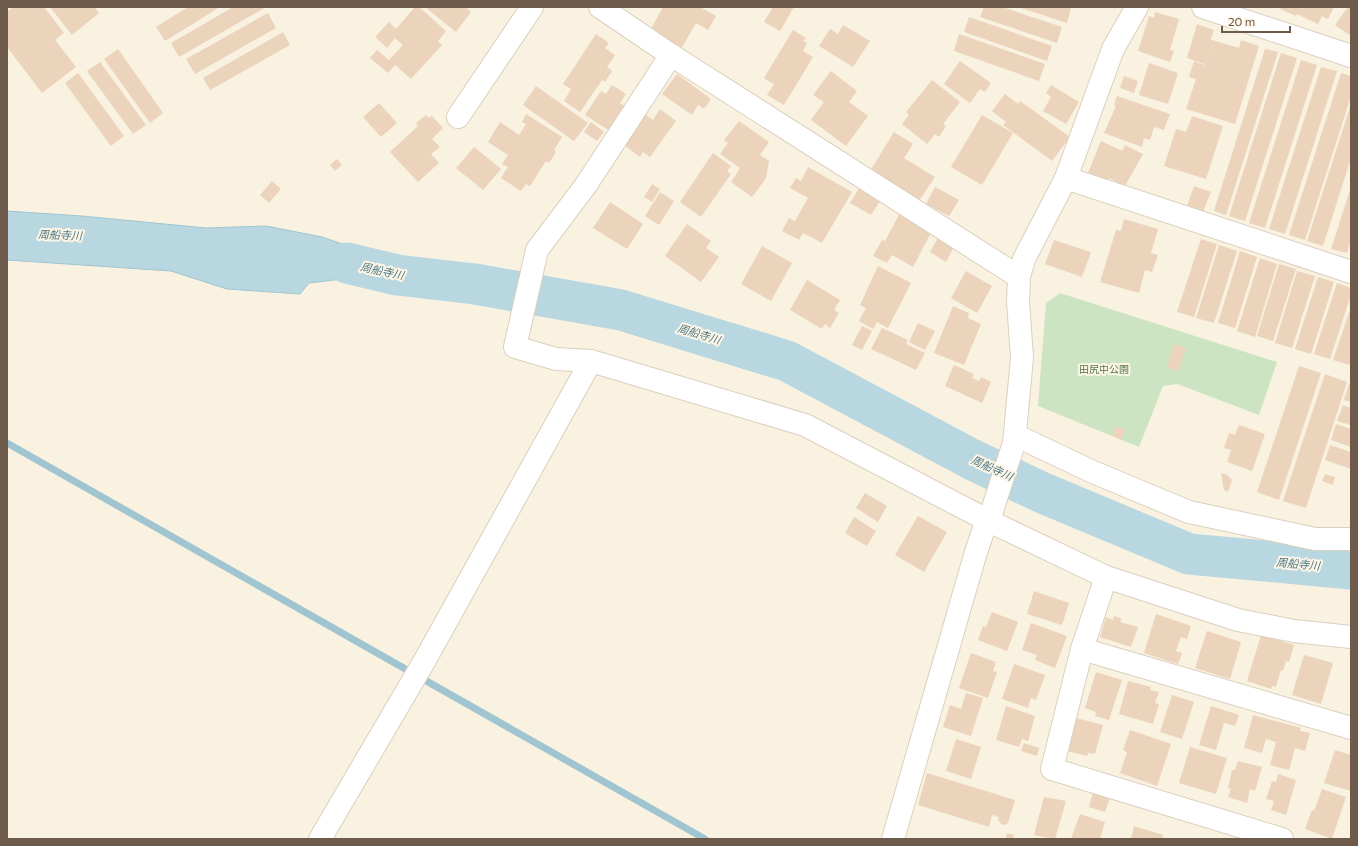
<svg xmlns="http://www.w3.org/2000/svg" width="1358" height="846" font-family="Commissioner,'Noto Sans JP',sans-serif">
<rect width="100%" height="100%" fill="#f9f2e1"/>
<path fill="#cde4c2" d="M1060,293L1277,362L1259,415L1177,384L1163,386L1139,447L1038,406L1046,303Z"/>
<path fill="#b8d7e0" stroke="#a0c5d1" d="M7,211L82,216L206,228L266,226L322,237L398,263L403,287L351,278L309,283L300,294L227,289L171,271L7,260Z"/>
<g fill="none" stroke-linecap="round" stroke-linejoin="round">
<path stroke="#a0c5d1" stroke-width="7" d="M7,443L705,839"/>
<path stroke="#b8d7e0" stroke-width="41" d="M347,263L397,275L475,284L621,310L787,361L973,460L1043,493L1189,554L1351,569"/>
</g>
<g fill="#ebd3bc">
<path d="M13,7H44L64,33L55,40L76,67L42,93L7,47V12Z"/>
<path d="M50,7H95L99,13L72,35Z"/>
<path d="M188,7H216L217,9L165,41L156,27Z"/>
<path d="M233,7H266L179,57L171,43Z"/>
<path d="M415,7H419L446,31L438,41L442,45L411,79L395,65L388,73L370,58L377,50L389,60L403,45L395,38L387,48L375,37L389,22L396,29Z"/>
<path d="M425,7H465L471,12L456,32Z"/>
<path d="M663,7H700L716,16L708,30L696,23L681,49L650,31Z"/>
<path d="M773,7H794L780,31L764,22Z"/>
<path d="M984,7H1002L1062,27L1057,43L980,17Z"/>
<path d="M1018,7H1068L1071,8L1067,23Z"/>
<path d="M1281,7H1334L1328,19L1322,16L1318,24L1297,14L1296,16L1280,9Z"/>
<path d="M1348,7H1351V36L1335,25Z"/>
<path d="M1155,12L1179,19L1170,50L1174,51L1170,62L1138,51L1149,16L1154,18Z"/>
<path d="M268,13L276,28L195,74L186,59Z"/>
<path d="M969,17L1052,46L1047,61L964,32Z"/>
<path d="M1197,24L1214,30L1211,39L1212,40L1239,48L1241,40L1259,46L1235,124L1186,109L1196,79L1189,77L1194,61L1204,65L1212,43L1204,64L1187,58Z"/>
<path d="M843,25L870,41L853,67L819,46L830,29L838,34Z"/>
<path d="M793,30L806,38L803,41L807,43L803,51L813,57L784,105L767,95L774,84L764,78Z"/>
<path d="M283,32L290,45L210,90L203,78Z"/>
<path d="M596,34L609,43L605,48L615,55L607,67L612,71L605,82L602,80L580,112L564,101L571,89L563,84Z"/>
<path d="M959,34L1045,64L1039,81L954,51Z"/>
<path d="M118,49L163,113L150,123L104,59Z"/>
<path d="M1265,49L1278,52L1226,215L1214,211Z"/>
<path d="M1281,53L1297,58L1245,221L1229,216Z"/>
<path d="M1301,60L1317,65L1265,228L1249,223Z"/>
<path d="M960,61L991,83L985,92L980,89L970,103L944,84Z"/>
<path d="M100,62L146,125L133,134L87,71Z"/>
<path d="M1149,63L1178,73L1168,104L1139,95Z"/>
<path d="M1321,67L1337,71L1285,234L1269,229Z"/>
<path d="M831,71L857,91L849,102L868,116L846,146L811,120L824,102L813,95Z"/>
<path d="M78,73L124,136L111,146L65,83Z"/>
<path d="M1341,73L1351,76V96L1305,240L1289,235Z"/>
<path d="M677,74L711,99L704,109L698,105L692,115L662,94Z"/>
<path d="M1124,76L1138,81L1134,93L1120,88Z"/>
<path d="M932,80L960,102L943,124L946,126L939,137L935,134L927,144L902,124L909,115L906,112Z"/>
<path d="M612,85L626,94L620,103L626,107L610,131L585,115L601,91L606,94Z"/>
<path d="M1051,85L1079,102L1066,124L1043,111L1051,97L1046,93Z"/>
<path d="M536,86L588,123L574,141L523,105Z"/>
<path d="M1005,94L1018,104L1020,101L1070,137L1052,161L1003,125L1006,122L992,111Z"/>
<path d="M1117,96L1170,114L1164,130L1154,127L1150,140L1144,138L1142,147L1104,133L1116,106L1114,105Z"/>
<path d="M379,103L397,123L381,137L363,117Z"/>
<path d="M1351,104V158L1323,246L1307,241Z"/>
<path d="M660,109L676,121L650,157L643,152L640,157L620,142L642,112L653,120Z"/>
<path d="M526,114L562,137L554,150L556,152L549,163L546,161L530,186L526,184L521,191L501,178L508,167L502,164L508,155L488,142L500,122L519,135L526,124L522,122Z"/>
<path d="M426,115L429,118L432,116L443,128L432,139L440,147L431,154L439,163L418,182L390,152L418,126L416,123Z"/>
<path d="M982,115L1013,133L982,185L951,167Z"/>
<path d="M1192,116L1223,126L1206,179L1164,166L1176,129L1186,132Z"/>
<path d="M739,121L769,142L760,155L769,161L766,178L752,197L731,182L740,168L720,154L728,143L724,140Z"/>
<path d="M591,122L604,132L597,141L584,132Z"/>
<path d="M894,132L913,144L904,158L935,177L919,201L870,171Z"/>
<path d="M1101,141L1122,151L1125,145L1143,154L1125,186L1109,178L1107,182L1088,173Z"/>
<path d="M474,147L501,169L483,190L456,168Z"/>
<path d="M713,153L731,166L727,171L731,174L701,217L680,202Z"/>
<path d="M337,159L342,165L335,171L330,165Z"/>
<path d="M808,167L852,192L822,243L803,233L799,240L782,231L789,218L795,221L808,198L790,188L796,178L801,181Z"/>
<path d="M272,181L281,189L269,203L260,195Z"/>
<path d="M652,184L660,189L652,202L644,197Z"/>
<path d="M861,185L882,198L871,215L850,203Z"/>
<path d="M1194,186L1211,192L1203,212L1187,206Z"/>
<path d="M935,187L959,200L949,216L926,204Z"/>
<path d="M1351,187V240L1347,253L1331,249Z"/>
<path d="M660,192L674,201L659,225L645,216Z"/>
<path d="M610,202L643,224L627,249L593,228Z"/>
<path d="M901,211L933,229L913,267L892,255L887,263L873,256L882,240L885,241Z"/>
<path d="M1124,219L1158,229L1151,253L1158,255L1152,272L1145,270L1139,293L1100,282L1116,230L1121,231Z"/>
<path d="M687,224L711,241L706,248L719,257L701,282L665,256Z"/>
<path d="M940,234L956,243L946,262L930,252Z"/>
<path d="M1201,239L1217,244L1194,317L1177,312Z"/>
<path d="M1054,240L1091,252L1082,277L1045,264Z"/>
<path d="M1219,245L1237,251L1214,323L1196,318Z"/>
<path d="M762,246L792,263L771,301L741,284Z"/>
<path d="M1240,251L1257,257L1235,328L1218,323Z"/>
<path d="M1260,258L1277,264L1255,337L1237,331Z"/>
<path d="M1279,264L1296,269L1273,341L1257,336Z"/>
<path d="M878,266L911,283L888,328L877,322L873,329L859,321L866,308L860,305Z"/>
<path d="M966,271L992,286L977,313L951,298Z"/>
<path d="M1297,271L1315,276L1292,348L1275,343Z"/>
<path d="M1318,277L1334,282L1311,354L1295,349Z"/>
<path d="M807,280L840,300L834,310L839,313L830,328L825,324L822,329L790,310Z"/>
<path d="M1337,283L1351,288V295L1330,359L1314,354Z"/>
<path d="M953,306L969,313L968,318L981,324L964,365L934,353Z"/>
<path d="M1351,307V360L1349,365L1333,360Z"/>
<path d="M918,323L935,331L925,350L909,342Z"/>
<path d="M862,326L872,331L862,350L852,345Z"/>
<path d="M882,328L908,340L906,344L925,353L916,370L871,349Z"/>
<path d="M1174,344L1186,348L1178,371L1167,367Z"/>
<path d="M954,365L974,374L972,378L979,381L981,377L991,382L982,403L945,386Z"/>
<path d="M1299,366L1321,373L1279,500L1257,492Z"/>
<path d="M1325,374L1347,382L1306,508L1283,501Z"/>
<path d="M1349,384L1351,385V402L1344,400Z"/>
<path d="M1343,405L1351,408V425L1337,421Z"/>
<path d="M1336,424L1351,429V447L1331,440Z"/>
<path d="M1239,425L1265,434L1252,471L1227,462L1231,450L1224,448L1229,433L1235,435Z"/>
<path d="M1116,426L1125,430L1121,440L1112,435Z"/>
<path d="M1330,445L1351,452V469L1325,460Z"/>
<path d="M1221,473L1227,475L1232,480L1228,492L1224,490Z"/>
<path d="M1325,474L1335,477L1333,485L1322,481Z"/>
<path d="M865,493L887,506L878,522L856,508Z"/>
<path d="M918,516L947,532L924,572L895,555Z"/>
<path d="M854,517L876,531L867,546L845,533Z"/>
<path d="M1034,591L1069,603L1062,625L1027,614Z"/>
<path d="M992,612L1018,622L1007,651L978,640L983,626L986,627Z"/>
<path d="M1156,614L1191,626L1187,639L1181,637L1176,651L1182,653L1178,664L1144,653Z"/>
<path d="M1114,616L1122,619L1120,622L1138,627L1131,647L1100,637L1106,617L1113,620Z"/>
<path d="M1031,623L1067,636L1055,668L1035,660L1037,655L1022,650Z"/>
<path d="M1207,631L1241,642L1230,679L1195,668Z"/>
<path d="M1261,635L1294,645L1289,662L1286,661L1283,671L1281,670L1276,687L1272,686L1271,689L1247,681Z"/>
<path d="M971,653L996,662L993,671L997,672L988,698L959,688Z"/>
<path d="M1304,655L1333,663L1321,704L1292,695Z"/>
<path d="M1014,664L1045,675L1036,700L1031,698L1028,708L1002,699Z"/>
<path d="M1096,672L1122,680L1109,720L1095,716L1096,712L1085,708Z"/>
<path d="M1128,681L1151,687L1150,690L1159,692L1155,703L1159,704L1153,724L1119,714Z"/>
<path d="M966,693L983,698L971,736L943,727L950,705L961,709Z"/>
<path d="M1172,695L1194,702L1182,739L1160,732Z"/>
<path d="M1006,706L1035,716L1028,741L1022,739L1019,747L996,740Z"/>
<path d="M1211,706L1239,715L1235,726L1224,723L1216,750L1199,745Z"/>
<path d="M1253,715L1301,728L1300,731L1310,733L1305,751L1295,748L1289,770L1270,765L1276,742L1266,739L1262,753L1244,748Z"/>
<path d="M1076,718L1103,725L1095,754L1088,753L1087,756L1067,751Z"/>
<path d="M1130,730L1171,744L1157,786L1120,773L1127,752L1123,750Z"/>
<path d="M956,739L981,747L971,779L946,771Z"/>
<path d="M1024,743L1039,748L1037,756L1021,751Z"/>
<path d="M1190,747L1227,758L1216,794L1179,783Z"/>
<path d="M1335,750L1351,755V791L1324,783Z"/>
<path d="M1238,761L1262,767L1255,791L1250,789L1247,803L1228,797L1231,789L1228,788L1232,770H1235Z"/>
<path d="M927,773L1015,800L1008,823L1005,825L1001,824L998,820L999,817L992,815L989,827L918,805Z"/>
<path d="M1278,774L1296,780L1286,815L1271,810L1274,801L1266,799L1272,781L1276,782Z"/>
<path d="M1322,789L1346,797L1332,839L1305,829L1312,810L1314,811Z"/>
<path d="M1093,792L1110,797L1105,812L1089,807Z"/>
<path d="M1044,797L1066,801L1055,839L1034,835Z"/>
<path d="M1080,814L1105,822L1100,839H1071Z"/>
<path d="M1134,826L1163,835L1162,839H1131Z"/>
<path d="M1007,833L1014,835L1013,839H1006Z"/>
</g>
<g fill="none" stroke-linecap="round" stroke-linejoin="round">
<defs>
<g id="minor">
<path d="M600,7L671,55L1019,277"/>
<path d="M1203,7L1351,56"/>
<path d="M671,55L586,185L537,250L515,347L556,359L591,361L805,425L987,520L1106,577L1238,620L1294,631L1351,637"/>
<path d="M458,117L532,7"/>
<path d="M1066,178L1351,272"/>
<path d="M1015,435L1093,472L1189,512L1315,539H1351"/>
<path d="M1106,577L1082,649L1052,769L1282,839"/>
<path d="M1082,649L1351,728"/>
<path d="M320,839L425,660L591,361"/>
<path d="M893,839L976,552L987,520L992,511L1014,443L1022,358L1018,301L1019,277L1024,259L1066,178L1113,49L1137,7"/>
</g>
</defs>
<use href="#minor" stroke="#dccfbe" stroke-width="24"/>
<use href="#minor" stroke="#fff" stroke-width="22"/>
</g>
<g text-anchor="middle" stroke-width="4" stroke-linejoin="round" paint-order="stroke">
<g font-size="10" fill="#527847" stroke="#fdf6e6">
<text x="1104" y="373">田尻中公園</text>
</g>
<g font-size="11" font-style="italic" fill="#4b7685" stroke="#fdf6e6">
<text transform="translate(60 235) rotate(2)" y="4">周船寺川</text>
<text transform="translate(382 271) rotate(12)" y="4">周船寺川</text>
<text transform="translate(699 334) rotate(17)" y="4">周船寺川</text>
<text transform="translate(992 468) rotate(24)" y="4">周船寺川</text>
<text transform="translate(1298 564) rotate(5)" y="4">周船寺川</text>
</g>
</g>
<rect width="1358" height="846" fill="none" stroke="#6d5a4b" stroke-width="16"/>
<path d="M1222 26v6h68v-6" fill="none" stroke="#6d5a4b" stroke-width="2"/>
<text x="1228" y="26" font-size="12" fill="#6d5a4b" stroke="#fdf6e6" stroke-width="3" paint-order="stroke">20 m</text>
</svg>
